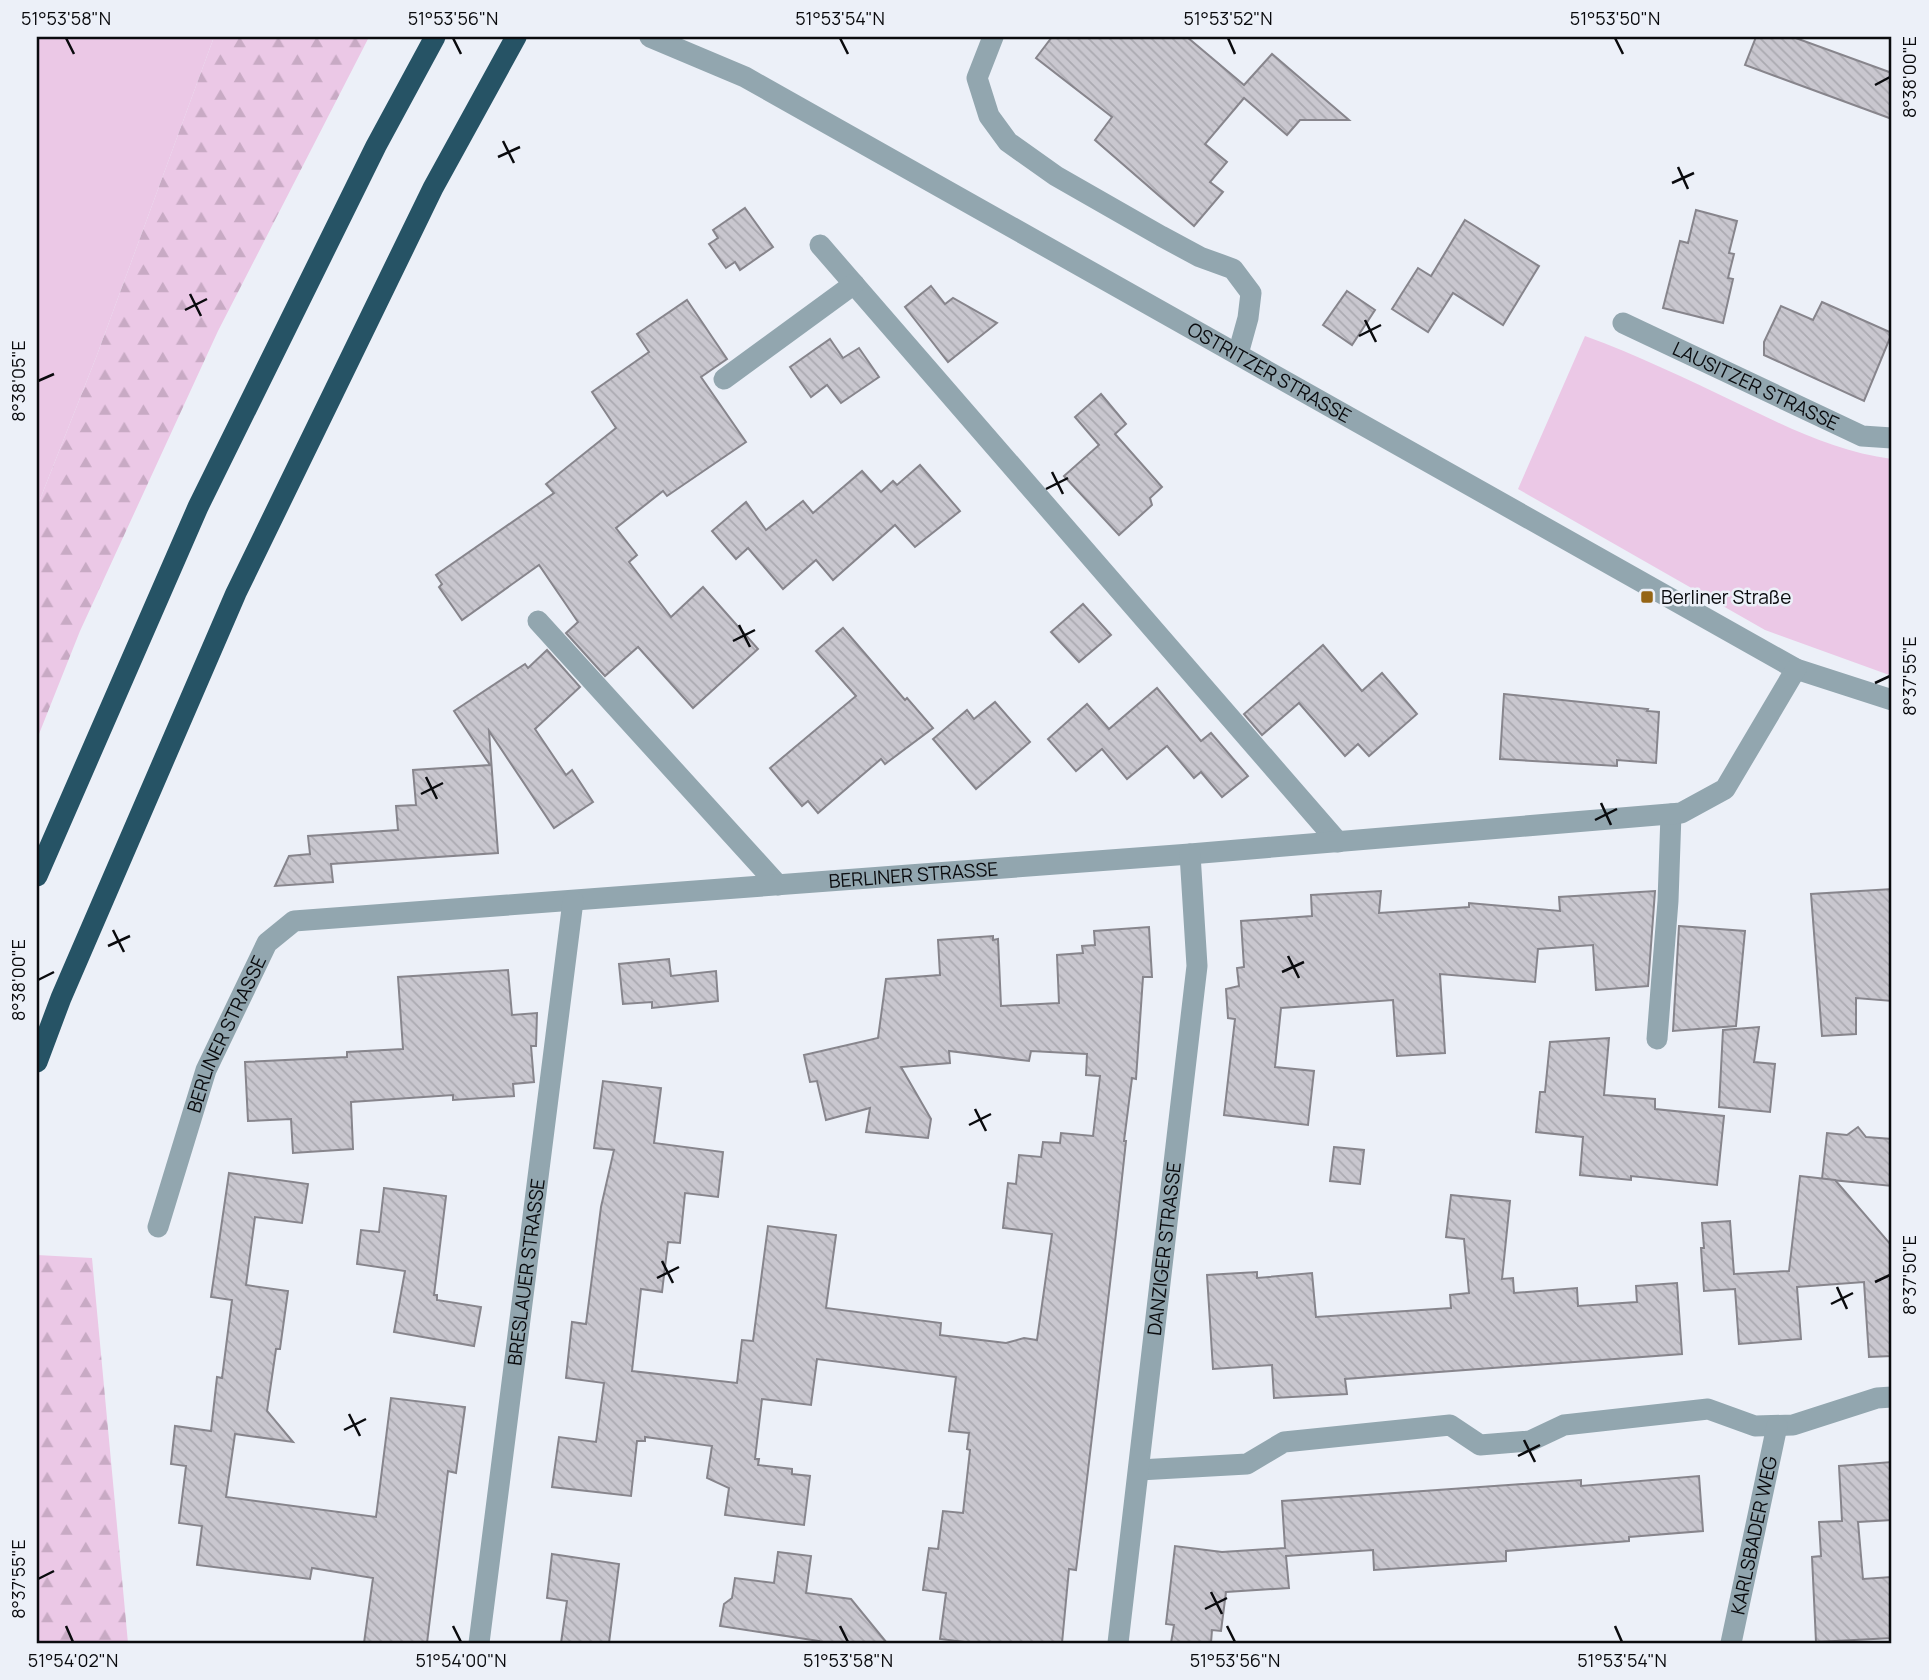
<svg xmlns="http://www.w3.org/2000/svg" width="1929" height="1680" font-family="Manrope,sans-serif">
<defs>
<pattern id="forest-firs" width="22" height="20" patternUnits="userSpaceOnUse" patternTransform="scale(1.75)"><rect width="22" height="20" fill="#ebc8e6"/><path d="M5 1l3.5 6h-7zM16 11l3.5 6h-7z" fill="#c8aac4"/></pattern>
<pattern id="building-back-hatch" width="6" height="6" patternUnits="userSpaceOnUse" patternTransform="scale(1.75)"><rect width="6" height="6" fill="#c9c7cf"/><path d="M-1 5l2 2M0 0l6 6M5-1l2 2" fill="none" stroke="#abaab1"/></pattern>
</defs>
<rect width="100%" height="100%" fill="#ecf0f8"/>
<g fill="#ebc8e6">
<path d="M37,37H214L97,355L37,507Z"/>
<path d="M1585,336C1637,355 1687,379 1737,403C1787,427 1836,452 1892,459V676L1765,630L1518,489Z"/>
</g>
<g fill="url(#forest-firs)">
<path d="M214,37H369L218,331L80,631L37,739V507L97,355Z"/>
<path d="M37,1255L92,1258L128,1643H37Z"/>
</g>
<g fill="url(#building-back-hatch)" stroke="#87858c" stroke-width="2">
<path d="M1052,37H1187L1244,85L1272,54L1349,120H1300L1287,135L1244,98L1205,144L1227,162L1210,182L1223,192L1194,226L1095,140L1112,117L1036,58Z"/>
<path d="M1756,37H1793L1892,73V119L1745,65Z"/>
<path d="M745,208L773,247L740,270L735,262L726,268L709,244L718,238L713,230Z"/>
<path d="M1696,210L1737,221L1729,253L1734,254L1728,278L1733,279L1723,323L1663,308L1680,241L1688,243Z"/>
<path d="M1465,220L1539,266L1503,325L1453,293L1428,332L1392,309L1418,268L1431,276Z"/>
<path d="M931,286L945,304L953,298L997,323L948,362L905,307Z"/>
<path d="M1347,291L1375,310L1352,345L1323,325Z"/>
<path d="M687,300L727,359L701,377L746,442L667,496L663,491L616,528L637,555L629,562L671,617L703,587L758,649L693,708L638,647L605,676L566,633L578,622L539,565L462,620L439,587L442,584L436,575L554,493L546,484L616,428L592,392L649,352L637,334Z"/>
<path d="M1822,302L1892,333L1864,401L1764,355V342L1781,306L1813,320Z"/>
<path d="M830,339L843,358L859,348L879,377L841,403L827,385L811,397L790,367Z"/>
<path d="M1101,394L1126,424L1115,434L1162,487L1150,498L1152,505L1119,535L1064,476L1099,445L1075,417Z"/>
<path d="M920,465L960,511L915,547L895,525L833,580L816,560L783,589L748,548L736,559L712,531L746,502L766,530L803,501L813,513L862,471L881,492L893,481L897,485Z"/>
<path d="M1083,604L1111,635L1079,662L1051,632Z"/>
<path d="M843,628L905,700L907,698L933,728L885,764L881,759L818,813L808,801L802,806L770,768L856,696L816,651Z"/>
<path d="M1323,645L1362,691L1382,673L1417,714L1369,756L1358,744L1345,756L1299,703L1262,735L1244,714Z"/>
<path d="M547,650L580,687L535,729L566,775L572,770L593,802L554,828L489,731L498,853L331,864L333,882L275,886L289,856L310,854L308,836L398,830L396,806L416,805L413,770L490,765L454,711L525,664L528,668Z"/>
<path d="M1157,688L1201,741L1211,733L1248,776L1222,797L1201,772L1194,778L1167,746L1127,779L1102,749L1076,771L1048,739L1087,704L1109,729Z"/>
<path d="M1504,694L1648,709L1647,711L1659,712L1656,763L1617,760V766L1500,759Z"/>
<path d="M995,702L1030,742L976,789L933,739L967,710L974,719Z"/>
<path d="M1892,889V1001L1856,998V1034L1822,1036L1811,894Z"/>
<path d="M1381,891L1379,913L1469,907V903L1560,911L1559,897L1655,891L1648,986L1596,990L1593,945L1538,949L1535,982L1440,974L1445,1053L1397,1056L1393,1000L1281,1008L1275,1067L1314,1071L1308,1125L1224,1115L1235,1019L1228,1018L1226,989L1239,986L1237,968L1244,967L1241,921L1312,916L1311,895Z"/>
<path d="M1679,926L1745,931L1736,1026L1673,1031Z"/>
<path d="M1149,927L1152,977H1143L1136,1079L1132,1078L1124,1141H1126L1116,1233L1081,1530L1076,1570L1069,1569L1062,1643H973L940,1639L946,1593L923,1590L929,1548L938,1549L943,1511L963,1513L970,1450L967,1449L969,1433L949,1431L956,1377L817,1359L811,1405L762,1399L755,1459H759L758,1465L792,1469V1474L810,1476L804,1525L725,1515L729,1488L707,1478L712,1446L645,1437V1441H637L631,1496L552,1487L559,1437L596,1442L604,1383L566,1378L572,1322L586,1324L601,1207L614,1150L594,1148L603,1081L661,1088L654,1143L723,1152L718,1197L685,1193L680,1243L668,1242L662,1292L641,1289L632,1371L737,1383L742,1340L753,1341L768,1226L836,1235L826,1308L941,1323L940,1335L1006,1343L1024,1338L1037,1340L1052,1234L1003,1228L1008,1183L1016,1184L1019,1155L1041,1157L1043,1142L1060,1143L1061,1133L1093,1136L1100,1076L1086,1075L1087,1054L1031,1051L1029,1061L949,1051L950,1063L901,1067L931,1119L928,1138L866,1132L870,1108L826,1120L817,1081L810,1082L804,1055L878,1038L886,979L940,975L938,940L993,936V940L998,939L1001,1006L1059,1003L1057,955L1083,953L1082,946L1095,945L1094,931Z"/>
<path d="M669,959L671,976L716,971L718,1001L652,1008V1002L623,1004L619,964Z"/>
<path d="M508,970L512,1015L537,1013L536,1046H531L534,1082L513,1084L514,1096L453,1100V1095L351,1102L353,1149L293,1153L291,1119L248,1121L245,1062L347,1057V1052L403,1049L398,977Z"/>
<path d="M1759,1027L1754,1062L1775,1064L1770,1112L1719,1107L1723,1030Z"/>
<path d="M1609,1038L1604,1095L1655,1099V1109L1724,1116L1717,1185L1631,1176V1180L1580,1175L1583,1137L1536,1132L1540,1092H1545L1550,1042Z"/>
<path d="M1858,1127L1866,1137L1892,1139V1186L1822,1179L1827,1133L1847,1135Z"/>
<path d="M1334,1147L1364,1150L1360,1184L1330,1181Z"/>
<path d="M229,1173L308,1184L302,1223L255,1217L246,1285L288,1291L280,1349H276L267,1411L293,1442L235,1434L226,1497L376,1517L391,1398L465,1407L456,1473L448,1471L427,1643H364L373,1578L312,1568L310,1579L197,1565L202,1526L179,1523L186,1466L171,1464L175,1426L211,1431L217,1377L222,1378L232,1300L211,1297Z"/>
<path d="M1800,1176L1835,1180L1892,1246V1356L1869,1357L1864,1282L1797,1287L1801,1339L1739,1344L1735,1289L1704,1291L1701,1248H1704L1702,1223L1730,1221L1734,1274L1789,1271Z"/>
<path d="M384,1188L446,1196L434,1295H437V1300L481,1307L474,1346L394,1332L405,1271L357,1264L361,1230L379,1232Z"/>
<path d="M1451,1195L1510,1201L1502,1279L1513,1278L1514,1293L1577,1288L1578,1306L1637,1302L1636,1286L1677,1283L1682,1354L1345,1379L1347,1394L1274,1398L1272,1365L1213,1369L1207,1275L1257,1272V1278L1312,1273L1316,1317L1451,1308L1450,1295L1469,1293L1464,1239L1446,1237Z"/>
<path d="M1892,1462V1520L1858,1522L1863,1579L1891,1577L1892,1638L1816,1642L1812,1557L1821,1556L1819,1522L1842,1521L1839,1466Z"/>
<path d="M1699,1476L1703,1531L1629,1537V1541L1506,1551V1561L1374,1570L1373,1550L1286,1556L1289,1588L1226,1592L1221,1631L1212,1630L1211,1643H1171L1174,1625L1166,1624L1175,1546L1222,1552L1285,1548L1282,1501L1581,1480V1486Z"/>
<path d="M778,1552L811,1556L806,1593L851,1599L887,1643H818L819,1641L720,1626L724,1604L732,1598L735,1578L774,1583Z"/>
<path d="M552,1554L619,1564L609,1643H561L567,1601L547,1598Z"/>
</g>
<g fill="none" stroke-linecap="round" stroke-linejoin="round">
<g stroke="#92a6af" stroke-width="21">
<path id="s1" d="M650,37L745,77L1796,669L1892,700"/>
<path d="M993,37L977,78L989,116L1008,142L1056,176L1161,236L1200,257L1233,269L1251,293L1248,318L1238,354"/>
<path d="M820,245L1338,842"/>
<path id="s2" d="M1623,323L1862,436L1892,438"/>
<path d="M724,379L854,284"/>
<path d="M538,621L778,885"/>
<path d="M1657,1039L1668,901L1671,814"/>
<path id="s3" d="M158,1227L206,1070L267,943L294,921L1190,854L1681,813L1725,789L1796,669"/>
<path d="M1139,1470L1247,1464L1284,1442L1450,1425L1480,1445L1530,1441L1564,1425L1708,1409L1755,1426L1793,1425L1877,1398L1892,1397"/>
<path id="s4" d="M479,1643L573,901"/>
<path id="s5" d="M1118,1643L1197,966L1190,854"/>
<path id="s6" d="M1731,1643L1777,1426"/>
</g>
<g stroke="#265365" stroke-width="21">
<path d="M37,876L198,507L376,146L435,37"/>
<path d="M37,1062L61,998L236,593L433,188L516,37"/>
</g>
</g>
<path fill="none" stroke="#0a0b0e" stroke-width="2.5" d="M66,38L74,54M453,38L461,54M840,38L848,54M1228,38L1235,54M1615,38L1623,54M1875,85L1890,77M503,141L514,163M498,157L520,147M1678,167L1688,189M1672,183L1694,173M190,294L201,316M185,310L207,299M1365,320L1376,342M1359,336L1381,325M38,381L54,374M1052,472L1063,494M1046,489L1068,478M739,625L750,647M733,641L755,630M1875,683L1890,676M426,777L437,799M421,794L443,783M1601,803L1611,825M1595,820L1617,809M113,930L124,952M108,946L130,936M1288,956L1299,978M1282,972L1304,962M38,980L54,972M975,1109L986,1131M969,1125L991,1114M662,1261L673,1283M657,1278L679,1267M1875,1282L1890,1275M1837,1287L1847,1309M1831,1304L1853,1293M349,1414L360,1436M344,1430L366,1419M1524,1440L1535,1462M1518,1456L1540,1445M38,1579L54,1571M1211,1592L1222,1614M1205,1609L1227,1598M66,1626L73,1642M453,1626L461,1642M840,1626L848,1642M1227,1626L1235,1642M1615,1626L1622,1642"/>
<rect fill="#956515" stroke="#ecf0f8" stroke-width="2.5" x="1640" y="590" width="14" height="14" rx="3.5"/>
<g text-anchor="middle" stroke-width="5" stroke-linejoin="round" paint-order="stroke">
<g font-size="19" fill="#0a0b0e" stroke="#ecf0f8">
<text dy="7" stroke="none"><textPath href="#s1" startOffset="705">OSTRITZER STRASSE</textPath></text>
<text dy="7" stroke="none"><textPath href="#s2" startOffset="147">LAUSITZER STRASSE</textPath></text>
<text dy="7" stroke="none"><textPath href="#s3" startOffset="961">BERLINER STRASSE</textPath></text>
<text dy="7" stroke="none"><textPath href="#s3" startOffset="205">BERLINER STRASSE</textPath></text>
<text dy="7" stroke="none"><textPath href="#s5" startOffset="397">DANZIGER STRASSE</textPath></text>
<text dy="7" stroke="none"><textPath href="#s4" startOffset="374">BRESLAUER STRASSE</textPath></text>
<text dy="7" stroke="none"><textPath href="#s6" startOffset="110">KARLSBADER WEG</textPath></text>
</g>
<g font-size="19" fill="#0a0b0e" stroke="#ecf0f8" text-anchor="start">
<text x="1661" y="604">Berliner Straße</text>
</g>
</g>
<rect width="1929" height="1680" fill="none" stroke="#ecf0f8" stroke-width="77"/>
<rect x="38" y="38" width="1852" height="1604" fill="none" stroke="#0a0b0e" stroke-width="2.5"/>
<g font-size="18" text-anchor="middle" fill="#0a0b0e">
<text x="66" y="25">51°53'58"N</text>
<text x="453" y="25">51°53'56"N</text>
<text x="840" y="25">51°53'54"N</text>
<text x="1228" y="25">51°53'52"N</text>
<text x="1615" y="25">51°53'50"N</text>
<text transform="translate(1910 77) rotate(-90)" y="6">8°38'00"E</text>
<text transform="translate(19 381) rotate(-90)" y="6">8°38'05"E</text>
<text transform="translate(1910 676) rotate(-90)" y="6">8°37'55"E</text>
<text transform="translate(19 980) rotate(-90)" y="6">8°38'00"E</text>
<text transform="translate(1910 1275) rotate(-90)" y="6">8°37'50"E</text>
<text transform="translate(19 1579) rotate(-90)" y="6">8°37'55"E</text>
<text x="73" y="1667">51°54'02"N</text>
<text x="461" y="1667">51°54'00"N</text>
<text x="848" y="1667">51°53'58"N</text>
<text x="1235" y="1667">51°53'56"N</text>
<text x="1622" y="1667">51°53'54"N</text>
</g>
</svg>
